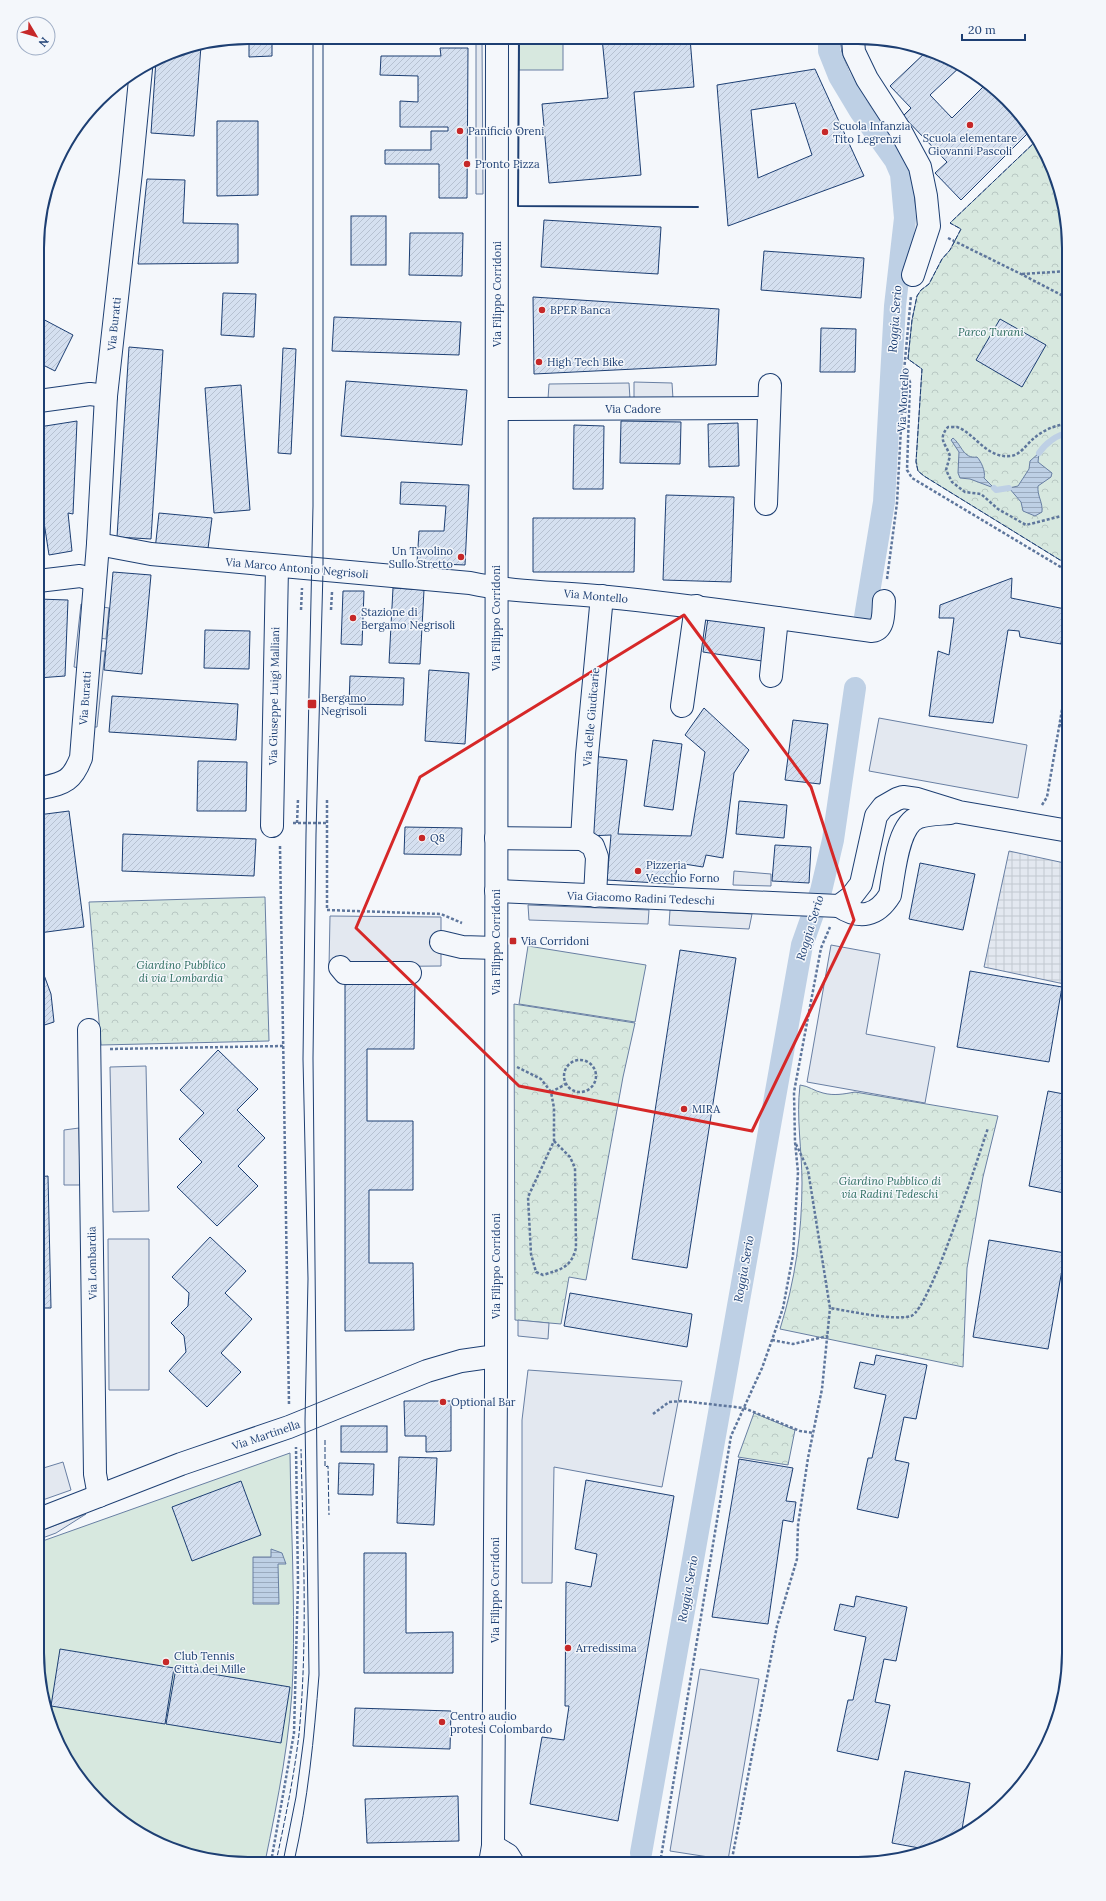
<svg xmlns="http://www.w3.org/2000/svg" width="1106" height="1901" font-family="Lora,serif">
<defs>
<pattern id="park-crowns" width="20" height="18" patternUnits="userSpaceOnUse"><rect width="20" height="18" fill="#d7e8df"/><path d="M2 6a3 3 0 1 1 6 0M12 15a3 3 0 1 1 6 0" fill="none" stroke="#b8c8c3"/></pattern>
<pattern id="plaza-grid" width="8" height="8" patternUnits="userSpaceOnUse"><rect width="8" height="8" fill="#e3e8f0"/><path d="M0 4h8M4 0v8" fill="none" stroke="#c2c8d1"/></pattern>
<pattern id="water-rules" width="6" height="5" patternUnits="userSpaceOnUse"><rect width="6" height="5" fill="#bed0e5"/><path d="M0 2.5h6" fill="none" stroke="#9aaabe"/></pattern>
<pattern id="building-hatch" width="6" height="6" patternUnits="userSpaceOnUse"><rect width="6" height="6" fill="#d5e0f0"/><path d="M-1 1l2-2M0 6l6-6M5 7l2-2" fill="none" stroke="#b6c1d1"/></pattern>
</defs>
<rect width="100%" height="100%" fill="#f4f7fb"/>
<g fill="url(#park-crowns)" stroke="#687fa3">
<path d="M1037,140L1053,167L1069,248V562L1060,560L924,476L918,471L916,462L922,369L908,359L912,320L917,296L921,290L929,284L942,259L950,250L961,229L950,223Z"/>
<path d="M1069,688V724L1063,722Z"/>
<path d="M265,897L269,1041L101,1045L89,902Z"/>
<path d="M514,1004L635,1023L623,1077L586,1280L569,1277L561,1324L515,1320Z"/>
<path d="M800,1085C809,1086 814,1091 823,1093C834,1096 844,1094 855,1092L998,1116L983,1177L967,1268L963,1367L780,1329C795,1281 802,1233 802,1183C802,1150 796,1118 800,1085Z"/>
<path d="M754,1413L795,1430L788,1465L738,1457Z"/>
</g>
<g fill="#d7e8df" stroke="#687fa3">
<rect x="519" y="38" width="44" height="32"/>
<path d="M528,946L646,965L635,1022L519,1004Z"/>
<path d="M290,1453C291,1526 295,1598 293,1671C291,1735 278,1799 265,1862H220L167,1848L120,1821L80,1781L53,1734L37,1653V1543Z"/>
</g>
<g fill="#e3e8f0" stroke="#687fa3">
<path d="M476,38H482L483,194H476Z"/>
<path d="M840,39H846L904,146L919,190L917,245H911L915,206L912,175L899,149L851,79L842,54Z"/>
<path d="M634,382L672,383L673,399H634Z"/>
<path d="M629,383L630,399H548L549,384Z"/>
<path d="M81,604L87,605L80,668L74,667Z"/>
<path d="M103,607L109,608L106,639L99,638Z"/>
<path d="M98,651H105L97,727H91Z"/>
<path d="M879,718L1027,745L1018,798L869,771Z"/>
<path d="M734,871L771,874V886L733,885Z"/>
<path d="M528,905L649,910L648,924L529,920Z"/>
<path d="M670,910L752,914L749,929L669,925Z"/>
<path d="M330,916L441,917V966L329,967Z"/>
<path d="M831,945L880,954L866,1034L935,1047L925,1103L807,1082Z"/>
<path d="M146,1066L149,1211L113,1212L110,1067Z"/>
<path d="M79,1128L80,1185H64V1130Z"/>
<path d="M108,1239H149V1390H109Z"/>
<path d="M518,1320L549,1323L548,1339L518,1336Z"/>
<path d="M528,1370L682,1381L662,1487L554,1467L552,1583H522V1420Z"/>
<path d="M63,1462L71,1490L37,1502V1470Z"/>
<path d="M86,1514L56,1533L37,1540V1532Z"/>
<path d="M700,1669L759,1679L728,1860L670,1851Z"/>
</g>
<path fill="url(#plaza-grid)" stroke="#687fa3" d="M1009,851L1069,864V985L984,967Z"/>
<g fill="url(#water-rules)" stroke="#687fa3">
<path d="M953,438C962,445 963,459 977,457C981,461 986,472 984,478L994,488L970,479L960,478L958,473L959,452L951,440Z"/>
<path d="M1039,453L1038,462L1052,473L1051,477L1038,486C1037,496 1043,502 1042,512L1035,516L1023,511L1021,502L1009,488L1018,486L1029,469L1030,461Z"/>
<path d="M271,1549L282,1553L286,1564H278L279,1604H253V1557H271Z"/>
</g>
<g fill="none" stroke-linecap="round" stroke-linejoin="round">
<g stroke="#bed0e5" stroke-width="6">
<path d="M1039,453C1045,444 1057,434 1069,433"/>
<path d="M994,488L996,490L1009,488"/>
</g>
<g stroke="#bed0e5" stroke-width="22">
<path d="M829,39V51L839,76L860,111L895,160L901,174L905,218L895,306L884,502L865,617"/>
<path d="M641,1853L802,945L821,891L833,840L855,688"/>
</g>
</g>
<g fill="url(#building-hatch)" stroke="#1d3f73" fill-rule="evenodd">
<path d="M249,37H272V56L249,57Z"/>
<path d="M602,38H690L694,87L634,92L641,175L549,183L542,104L608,98Z"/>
<path d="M201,46L194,136L151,133L156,60L167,53Z"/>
<path d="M440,48H468L467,198H439V164H385V150H431V131H448V127H400V101L418,102V76L380,75L381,56H441Z"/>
<path d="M928,50L939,53L961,66L930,95L952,118L988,82L1026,120L1031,130L961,200L935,173L947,162L903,116L911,108L890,86Z"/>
<path d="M815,69L864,176L728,226L717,85ZM795,103L812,155L758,178L751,110Z"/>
<path d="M217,121H258V195L217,196Z"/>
<path d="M147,179L185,180L183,223L238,224V263L138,264Z"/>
<path d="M49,186L52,187L44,205Z"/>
<rect x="351" y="216" width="35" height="49"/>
<path d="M544,220L661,227L658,274L541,267Z"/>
<path d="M410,233H463L462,276L409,275Z"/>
<path d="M764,251L864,258L861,298L761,290Z"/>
<path d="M223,293L256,294L254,337L221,335Z"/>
<path d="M533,297L719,309L716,365L534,374Z"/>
<path d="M39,317L73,335L55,371L39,363Z"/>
<path d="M334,317L461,322L459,355L332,351Z"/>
<path d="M1000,319L1046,345L1022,387L976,360Z"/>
<path d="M821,328L856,329L855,372H820Z"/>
<path d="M129,347L163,350L151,539L117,537Z"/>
<path d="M283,348L296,349L291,454L278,453Z"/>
<path d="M346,381L467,390L462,445L341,436Z"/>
<path d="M241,385L250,510L214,513L205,388Z"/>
<path d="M77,421L73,514L68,513L72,551L49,555L38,483L39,427Z"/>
<path d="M621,421L681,422L680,464L620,463Z"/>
<path d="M738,423L739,466L709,467L708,424Z"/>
<path d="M574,425L604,426L603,489H573Z"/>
<path d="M401,482L469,485L465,565L417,563L419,531H444L446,506L400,504Z"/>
<path d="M666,495L734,497L731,582L663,580Z"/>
<path d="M159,513L212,518L207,556L155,550Z"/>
<path d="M533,518H635L634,572H533Z"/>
<path d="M113,572L151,575L142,674L104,670Z"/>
<path d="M1012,578L1011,598L1065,609L1061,644L1020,637L1019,631L1008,630L993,723L929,716L938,651L949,655L954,618H939L940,605Z"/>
<path d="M393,588L424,590L420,664L389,663Z"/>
<path d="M343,591H364L362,645L341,644Z"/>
<path d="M38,599L68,600L65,676L38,678Z"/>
<path d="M708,618L767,626L762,661L703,652Z"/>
<path d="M205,630L250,631L249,669L204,668Z"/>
<path d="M429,670L469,673L465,744L425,741Z"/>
<path d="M350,676L404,678L403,705L349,704Z"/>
<path d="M112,696L238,704L236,740L109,732Z"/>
<path d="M704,708L749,750L734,773L723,858L706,855L703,867L678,863L674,884L607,880L611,835L587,836L592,756L627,760L618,834L691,836L705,752L685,735Z"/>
<path d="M793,720L828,724L820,784L785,780Z"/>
<path d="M653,740L682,744L673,810L644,806Z"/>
<path d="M198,761L247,762L246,811H197Z"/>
<path d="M739,801L787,805L784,838L736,834Z"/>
<path d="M69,811L84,927L39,933L38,815Z"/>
<path d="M405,827L462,828L461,855L404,854Z"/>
<path d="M123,834L256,839L254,876L122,871Z"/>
<path d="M775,845L811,847L809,883L772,881Z"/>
<path d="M920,863L975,874L963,930L909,919Z"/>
<path d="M680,950L736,958L687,1268L632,1259Z"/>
<path d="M38,966L44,975L51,994L54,1022L38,1027Z"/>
<path d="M970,971L1062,987L1049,1062L957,1047Z"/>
<path d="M345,980H415L414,1049H367V1121H413V1190H369V1263H413L414,1330L345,1331Z"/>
<path d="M218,1050L258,1089L237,1110L265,1138L238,1166L258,1186L217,1226L177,1187L202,1162L179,1139L204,1113L180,1090Z"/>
<path d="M1048,1091L1069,1095V1194L1029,1186Z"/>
<path d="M48,1176L51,1308H41L43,1440L37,1441L38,1177Z"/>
<path d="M210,1237L246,1271L225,1293L252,1319L221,1353L241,1372L207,1407L169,1371L186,1352L184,1336L171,1323L188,1306L189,1293L172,1277Z"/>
<path d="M989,1240L1065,1253L1048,1349L973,1337Z"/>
<path d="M570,1293L692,1314L687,1347L564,1326Z"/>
<path d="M876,1355L927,1365L916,1419L904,1417L895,1460L909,1463L898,1518L857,1509L868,1458H872L886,1395L854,1388L860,1362L874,1365Z"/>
<path d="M404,1401H451V1451L426,1452V1436H405Z"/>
<rect x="341" y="1426" width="46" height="26"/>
<path d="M399,1457L437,1458L434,1525L397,1523Z"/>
<path d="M739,1459L793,1468L786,1501L796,1502L793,1522L783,1520L768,1624L712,1617Z"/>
<path d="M339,1463L374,1464L373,1495L338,1494Z"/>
<path d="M586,1480L674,1496L618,1821L530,1804L542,1737L564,1740L569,1706H565L566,1582L591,1587L597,1554L575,1549Z"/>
<path d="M241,1481L261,1535L192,1561L172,1507Z"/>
<path d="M364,1553H406V1633L453,1632V1673H364Z"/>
<path d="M856,1596L907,1607L896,1661L884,1659L875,1702L890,1705L878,1760L837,1751L848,1700H853L866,1637L834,1630L840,1604L854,1607Z"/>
<path d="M60,1649L174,1668L165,1724L51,1706Z"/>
<path d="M176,1668L290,1687L281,1743L166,1724Z"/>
<path d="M355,1708L451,1711L450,1749L353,1746Z"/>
<path d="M905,1771L970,1783L961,1835L939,1848L930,1850L892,1843Z"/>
<path d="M458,1796L459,1841L367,1843L365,1799Z"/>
</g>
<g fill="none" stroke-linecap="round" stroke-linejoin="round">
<defs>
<g id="minor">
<path d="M853,39L854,52L867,79L900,130L920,167L926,196L929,226L913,275"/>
<path d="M39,401L90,394L106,396"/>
<path d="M498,409L769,408"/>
<path d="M766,504L770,385"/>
<path d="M98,544L151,554L470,583C516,593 562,592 608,597C697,606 784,619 872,631C885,629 883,613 884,601"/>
<path d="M38,581L80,576L94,580"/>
<path d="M771,676L777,618"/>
<path d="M682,706L696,606"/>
<path d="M38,789C62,783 71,784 81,758L98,544L106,396L131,172L141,69"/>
<path d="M272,826L277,567"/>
<path d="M496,838L582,839L593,846L597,857L595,896"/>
<path d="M582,839L587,755L602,596"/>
<path d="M496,891L839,906"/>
<path d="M839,906L851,897L861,884L876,816L883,807L897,799L903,797L917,799L959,812L1069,831"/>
<path d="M839,906C860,920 877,916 890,895C894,875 897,824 919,817C928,814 940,814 950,813"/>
<path d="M441,942L462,947L496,948"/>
<path d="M340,967L345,973H410"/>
<path d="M89,1030L95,1474L99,1496"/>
<path d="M37,1520L181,1464L289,1427L427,1371L461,1361L496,1356"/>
<path d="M493,1846L508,1855L513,1863"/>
<path d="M490,1863L493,1846L496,1387L497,38"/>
</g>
</defs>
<use href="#minor" stroke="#1d3f73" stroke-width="24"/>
<g stroke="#5e769c" stroke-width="2.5" stroke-dasharray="3 2" stroke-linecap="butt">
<path d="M948,238L1021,274L1069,299"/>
<path d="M1022,274L1069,271"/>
<path d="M905,371L910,382L907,470L912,478L1069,572"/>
<path d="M1069,514L1026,525L998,509L981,494L965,492L952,482L946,470L950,456C946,443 937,440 948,427C950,427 954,427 957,427C975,433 986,459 1011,456C1020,455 1026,445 1033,439C1042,431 1056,424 1069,424"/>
<path d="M887,579L897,503L904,371L911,296"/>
<path d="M301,610L302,588"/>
<path d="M331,610L332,592"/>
<path d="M1059,725L1069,727"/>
<path d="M1066,727L1069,713"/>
<path d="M327,800V910L441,914L462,923"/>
<path d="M1042,805L1047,797L1069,669"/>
<path d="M293,823H326"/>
<path d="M297,823L298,799"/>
<path d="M280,846L289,1405"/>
<path d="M110,1049L284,1046"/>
<circle cx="580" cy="1076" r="16"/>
<path d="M517,1067L541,1079L551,1092L554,1108V1141L528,1197L531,1254L536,1272L543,1275C561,1269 571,1268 576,1248L575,1168L570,1157L554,1141"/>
<path d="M551,1092L566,1084"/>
<path d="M796,1144L808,1170L830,1308C849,1311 894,1321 911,1316C930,1310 979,1154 988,1128"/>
<path d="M772,1340L793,1344L828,1336"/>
<path d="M653,1414L669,1402L682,1401L744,1408L800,1431L814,1433"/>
<path d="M660,1857L723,1864"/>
<path d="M271,1862L294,1733L298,1583L296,1447"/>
<path d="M660,1863L731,1436L762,1368L772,1340L783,1308L793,1255L798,1172L795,1142L794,1092L821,948L830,927"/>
<path d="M731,1864L777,1626L797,1559L798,1525L808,1458L822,1389L830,1308"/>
</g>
<use href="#minor" stroke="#f4f7fb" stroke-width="22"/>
<g stroke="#1d3f73" stroke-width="1">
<path d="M283,1862L296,1797L304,1737L309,1673L305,1421L308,1279L303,1059L306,834L313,506V37"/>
<path d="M294,1862C308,1800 314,1738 319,1675L313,1058L316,834L323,571V37"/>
</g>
<g stroke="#1d3f73" stroke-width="1" stroke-dasharray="5 2" stroke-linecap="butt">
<path d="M1037,140L950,223L961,229L950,250L942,259L929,284L921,290L917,296L912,320L908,359L922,369L916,462L918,471L924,476L1060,560L1069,562"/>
<path d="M1069,724L1063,722L1069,688"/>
<path d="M325,1440V1467L328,1466L329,1515"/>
<path d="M276,1862C285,1820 294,1777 299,1734C308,1640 303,1543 301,1449"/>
</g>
<path stroke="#1d3f73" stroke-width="2" d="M519,38L518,206L698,207"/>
</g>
<path fill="none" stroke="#d62828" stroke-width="3" stroke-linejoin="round" d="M684,615L811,787L854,920L752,1131L519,1086L356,928L420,777Z"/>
<g fill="#c62828" stroke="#f4f7fb" stroke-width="1.5">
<circle cx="970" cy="125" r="4"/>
<circle cx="460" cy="131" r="4"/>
<circle cx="825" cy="132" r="4"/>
<circle cx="467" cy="164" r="4"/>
<circle cx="542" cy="310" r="4"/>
<circle cx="539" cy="362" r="4"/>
<circle cx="461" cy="557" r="4"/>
<circle cx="353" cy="618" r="4"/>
<rect x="307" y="699" width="10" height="10" rx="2"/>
<circle cx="422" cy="838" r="4"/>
<circle cx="638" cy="871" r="4"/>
<rect x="509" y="937" width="8" height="8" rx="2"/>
<circle cx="684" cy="1109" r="4"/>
<circle cx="443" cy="1402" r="4"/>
<circle cx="568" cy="1648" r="4"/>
<circle cx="166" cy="1662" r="4"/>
<circle cx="442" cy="1722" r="4"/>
</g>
<g text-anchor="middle" stroke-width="3" stroke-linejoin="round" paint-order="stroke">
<g font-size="11" fill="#1d3f73" stroke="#f4f7fb" text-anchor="start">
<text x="833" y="130">Scuola Infanzia<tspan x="833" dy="13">Tito Legrenzi</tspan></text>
<text x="468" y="135">Panificio Oreni</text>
<text x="970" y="142" text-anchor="middle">Scuola elementare<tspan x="970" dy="13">Giovanni Pascoli</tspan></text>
<text x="475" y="168">Pronto Pizza</text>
<text x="550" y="314">BPER Banca</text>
<text x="547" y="366">High Tech Bike</text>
<text x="453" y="555" text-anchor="end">Un Tavolino<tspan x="453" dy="13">Sullo Stretto</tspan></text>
<text x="361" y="616">Stazione di<tspan x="361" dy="13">Bergamo Negrisoli</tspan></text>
<text x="321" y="702">Bergamo<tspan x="321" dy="13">Negrisoli</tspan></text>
<text x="430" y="842">Q8</text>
<text x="646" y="869">Pizzeria<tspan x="646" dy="13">Vecchio Forno</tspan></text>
<text x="521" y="945">Via Corridoni</text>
<text x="692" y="1113">MIRA</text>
<text x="451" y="1406">Optional Bar</text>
<text x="576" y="1652">Arredissima</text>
<text x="174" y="1660">Club Tennis<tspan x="174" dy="13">Città dei Mille</tspan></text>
<text x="450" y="1720">Centro audio<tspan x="450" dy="13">protesi Colombardo</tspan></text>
</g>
<g font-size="11" fill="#1d3f73" stroke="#f4f7fb">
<text transform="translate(497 294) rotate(-90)" y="4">Via Filippo Corridoni</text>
<text transform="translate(114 324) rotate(-84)" y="4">Via Buratti</text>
<text transform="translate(903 400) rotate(-87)" y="4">Via Montello</text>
<text x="633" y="413">Via Cadore</text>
<text transform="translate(297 568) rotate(5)" y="4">Via Marco Antonio Negrisoli</text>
<text transform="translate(596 596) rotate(5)" y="4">Via Montello</text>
<text transform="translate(496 618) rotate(-90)" y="4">Via Filippo Corridoni</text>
<text transform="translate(274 696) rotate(-89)" y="4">Via Giuseppe Luigi Malliani</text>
<text transform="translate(85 698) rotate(-86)" y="4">Via Buratti</text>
<text transform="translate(591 717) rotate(-85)" y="4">Via delle Giudicarie</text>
<text transform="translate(641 898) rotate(2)" y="4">Via Giacomo Radini Tedeschi</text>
<text transform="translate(496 942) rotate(-90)" y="4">Via Filippo Corridoni</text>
<text transform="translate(92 1263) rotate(-91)" y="4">Via Lombardia</text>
<text transform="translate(496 1266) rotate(-90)" y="4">Via Filippo Corridoni</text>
<text transform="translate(266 1435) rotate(-19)" y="4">Via Martinella</text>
<text transform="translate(495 1590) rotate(-90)" y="4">Via Filippo Corridoni</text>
</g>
<g font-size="11" font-style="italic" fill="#2c6c60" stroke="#f4f7fb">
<text x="991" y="336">Parco Turani</text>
<text x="181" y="969">Giardino Pubblico<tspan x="181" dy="13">di via Lombardia</tspan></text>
<text x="890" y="1185">Giardino Pubblico di<tspan x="890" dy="13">via Radini Tedeschi</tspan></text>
</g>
<g font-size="12" font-style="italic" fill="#1d3f73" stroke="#f4f7fb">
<text transform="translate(895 319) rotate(-86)" y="4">Roggia Serio</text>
<text transform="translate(810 928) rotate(-73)" y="4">Roggia Serio</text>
<text transform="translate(744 1269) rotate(-80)" y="4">Roggia Serio</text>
<text transform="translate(688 1589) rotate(-80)" y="4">Roggia Serio</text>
</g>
</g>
<path d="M0 0H1106V1901H0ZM248 44H858A204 204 0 0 1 1062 248V1653A204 204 0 0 1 858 1857H248A204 204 0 0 1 44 1653V248A204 204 0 0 1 248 44Z" fill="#f4f7fb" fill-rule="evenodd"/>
<path fill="none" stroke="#1d3f73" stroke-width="2" d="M248 44H858A204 204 0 0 1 1062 248V1653A204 204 0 0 1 858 1857H248A204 204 0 0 1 44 1653V248A204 204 0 0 1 248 44Z"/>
<g transform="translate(36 36) rotate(128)"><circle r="19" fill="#f4f7fb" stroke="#9eadc5"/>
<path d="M0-3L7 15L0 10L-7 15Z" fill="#c62828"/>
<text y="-6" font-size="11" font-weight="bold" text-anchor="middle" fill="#1d3f73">N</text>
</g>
<path d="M962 34v6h63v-6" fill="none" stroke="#1d3f73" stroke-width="2"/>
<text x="968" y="34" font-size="12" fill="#1d3f73" stroke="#f4f7fb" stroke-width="3" paint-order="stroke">20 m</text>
</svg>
